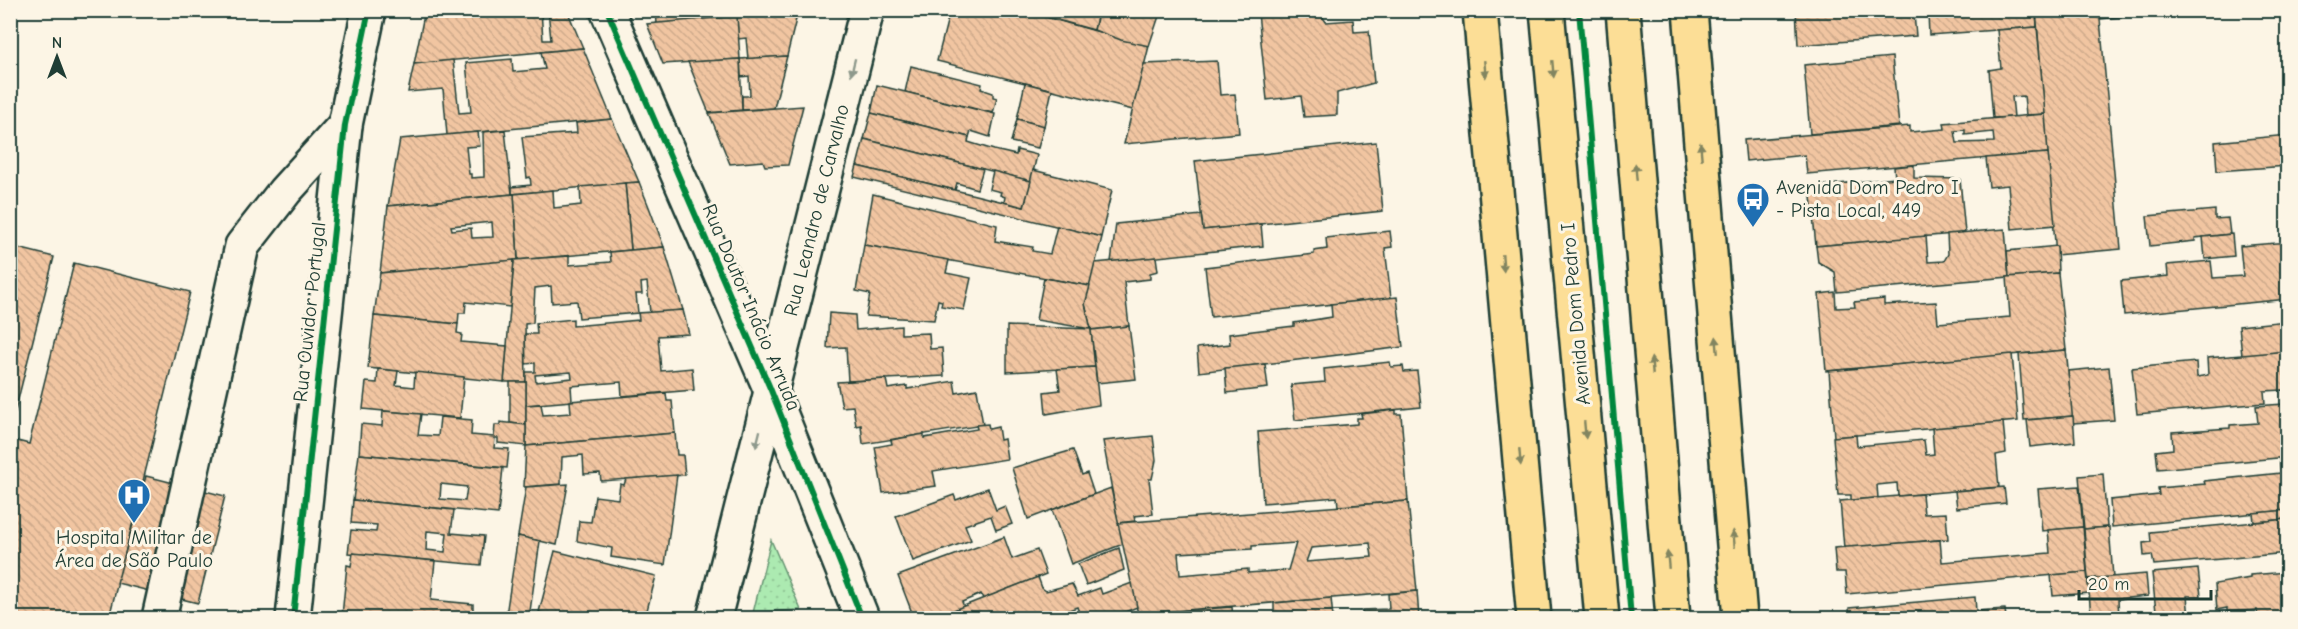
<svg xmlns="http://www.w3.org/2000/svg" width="2298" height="629" font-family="'Comic Neue',sans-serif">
<defs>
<pattern id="grass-dots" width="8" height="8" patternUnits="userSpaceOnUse" patternTransform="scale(1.5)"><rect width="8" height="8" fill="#aceab1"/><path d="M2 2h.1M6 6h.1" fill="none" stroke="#94ca99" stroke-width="1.8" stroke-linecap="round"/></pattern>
<pattern id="building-back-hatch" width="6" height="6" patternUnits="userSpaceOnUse" patternTransform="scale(1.5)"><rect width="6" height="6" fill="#f1c5a1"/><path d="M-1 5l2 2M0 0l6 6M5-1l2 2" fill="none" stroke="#ceaa8b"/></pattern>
</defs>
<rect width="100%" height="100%" fill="#fcf5e5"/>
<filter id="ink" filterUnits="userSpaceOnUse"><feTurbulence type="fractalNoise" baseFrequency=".0167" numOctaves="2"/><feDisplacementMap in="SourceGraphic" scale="12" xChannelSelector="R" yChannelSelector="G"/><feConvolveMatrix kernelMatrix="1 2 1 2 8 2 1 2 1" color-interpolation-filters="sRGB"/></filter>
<g filter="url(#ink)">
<path fill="url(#grass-dots)" stroke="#669472" stroke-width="1.5" d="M771,540L801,610L753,613Z"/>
<g fill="url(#building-back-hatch)" stroke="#1f3d34" stroke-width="1.5" fill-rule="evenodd">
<path d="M425,10H541L543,40H551L548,10H567L583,48L414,64Z"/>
<path d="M656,10H718V19L657,24Z"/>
<path d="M950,10H1021L1149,46L1133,110L937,61Z"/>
<path d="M1021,10H1099L1094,30Z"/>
<path d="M1099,10H1124L1143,16L1145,10H1161L1149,46L1121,40L1094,30Z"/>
<path d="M1260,10H1287V13L1318,10L1326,22L1353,20L1354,32L1369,31L1374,83L1337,93V115L1304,117L1301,96L1267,100L1258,13Z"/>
<path d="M1796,10H1906V14H1914L1916,36L1798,45Z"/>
<path d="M1906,10H2036L2037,27L1929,35L1928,13L1906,14Z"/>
<path d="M2036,10H2189L2100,19L2121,249L2056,255Z"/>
<path d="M798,11L787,56L748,59L746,38L738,39L737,16Z"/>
<path d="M737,16L740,59L663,64L647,24Z"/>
<path d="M2037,27L2045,114L2026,115L2024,96L2012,97L2014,117L1993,118L1989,70L2001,68L1997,30Z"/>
<path d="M583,48L612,119L447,135L443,89L408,92L414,64L453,60L459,113L471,112L466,63L512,59L513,72L545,69L541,52Z"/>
<path d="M787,56L774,108L742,110V96H750L749,76L741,77L740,59Z"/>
<path d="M1892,57L1899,126L1810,134L1804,65Z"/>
<path d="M740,59L742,110L709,113L688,62Z"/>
<path d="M1217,61L1220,95L1235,94L1239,133L1124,144L1144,64Z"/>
<path d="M911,66L982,84L981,89L993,93V97L997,98L993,113L905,92Z"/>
<path d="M1025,83L1052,90L1044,126L1017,119Z"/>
<path d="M877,85L995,114L990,137L971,131L969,137L871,113Z"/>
<path d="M803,106L788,165L765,166L763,161L730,164L709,113Z"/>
<path d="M871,113L969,137L968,142L994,150L1016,155L1017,150L1037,155L1031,181L864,139Z"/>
<path d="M2045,114L2048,153L1807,174L1805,155L1746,161L1744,140L1910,126V132L1945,129L1944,123ZM1965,130V135L1993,132L1994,142L1957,143L1955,131Z"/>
<path d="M612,119L639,182L512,194V187L531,185L530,177L527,178L522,137L577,133L576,123Z"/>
<path d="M1017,119L1044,126L1038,148L1011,142Z"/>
<path d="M505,130L512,194L388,206L400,139L478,132L480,146L466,147L469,174H471V178L484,177L483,132Z"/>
<path d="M2288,135V166L2217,171L2215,142Z"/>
<path d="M864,139L983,169L977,189L957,183L955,190L857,166Z"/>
<path d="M1376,142L1383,211L1203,230L1195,161Z"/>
<path d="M2048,153L2055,225L2012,229L2008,185L1989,187L1986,158Z"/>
<path d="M1914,165V178L1960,179L1965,233L1816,246L1810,187L1895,178L1894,167Z"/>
<path d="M857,166L1024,207L1033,170L1112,190L1101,237L854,177Z"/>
<path d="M993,171L1031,181L1024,207L1004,202L1005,197L1000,195L1001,192L989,189Z"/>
<path d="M639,182L649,207L664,247L631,250L625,183Z"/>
<path d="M625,183L631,250L518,260L514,194L553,190L554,208L581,205L580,187Z"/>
<path d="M514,194L518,260L380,273L388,206ZM492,222L493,237L472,238L471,228L452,230L451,226Z"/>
<path d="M873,194L997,225L995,241L1033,247L1032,251L1050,254L1057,226L1102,237L1090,286L864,245Z"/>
<path d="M2215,210V219L2228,218L2230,234L2195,238V241L2150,246L2147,216Z"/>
<path d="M1201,215L1203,230L1261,224L1263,246L1111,262L1116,224Z"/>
<path d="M2005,229L2009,277L1837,292L1835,272L1818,262L1816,246L1926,236L1928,262L1944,261L1948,254L1947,234Z"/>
<path d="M1390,231L1392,247L1385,248L1391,298L1211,317L1205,267L1314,254V251L1327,249L1326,238Z"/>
<path d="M2232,234L2234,256L2205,259L2203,237Z"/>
<path d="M2288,242V299L2124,315L2121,281L2168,276L2167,265L2211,261L2213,278L2243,276L2240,246Z"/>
<path d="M864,245L949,260L946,273L971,278L964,310L941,306L942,301L938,300L934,320L866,316L870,294L856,291Z"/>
<path d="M10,246L54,257L10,431Z"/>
<path d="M2057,246L2058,273L2009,277L2007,251Z"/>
<path d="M664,247L683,310L650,313L647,282L641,283L642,294H636L638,313L579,318L577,301L552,303L551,286L535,288L533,323L525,324L526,382H504L514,260L569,256V265L611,262L610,252Z"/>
<path d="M1156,257L1158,271L1150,273V279L1124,282L1129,326L1091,330L1085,304L1095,263Z"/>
<path d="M514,260L510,307L466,302L465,313H459L458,324L374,316L380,273Z"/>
<path d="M74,263L190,292L109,618H10V439L29,444Z"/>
<path d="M2058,273L2066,350L1826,371L1819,294L1835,292L1836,308L1855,307L1854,302L1884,299V305L1936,302L1938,323L2010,317L2007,277Z"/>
<path d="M1044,278L1090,286L1085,304L1091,329L1036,320Z"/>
<path d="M1397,297L1403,347L1199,372L1197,348L1230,344L1229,334L1294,326V323L1332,317L1331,304Z"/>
<path d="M683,310L689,334L658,336L661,371L692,368L694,390L622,396L621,382L571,386L572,401L526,405V372H535V363L526,364L525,334H537L536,323L573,319V326L639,320L638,313ZM571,372L572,378L536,382L535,375Z"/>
<path d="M829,313L855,315L856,330L901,326V334L929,333L930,349L942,348L944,376L848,381L846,347L827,348Z"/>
<path d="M374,316L458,324L457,333L462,334L461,342L507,346L504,382L368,368Z"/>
<path d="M2287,321L2288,351L2242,356L2239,326Z"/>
<path d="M1007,326L1091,329L1095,367L1007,372Z"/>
<path d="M1129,326L1136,379L1097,383L1091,330Z"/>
<path d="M2066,350L2073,416L2024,420L2019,354Z"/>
<path d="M2288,351V404H2284L2283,390L2264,391L2265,403L2137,414L2132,368L2196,362L2197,377L2208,375L2207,358Z"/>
<path d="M2012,354L2018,421L1834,437L1829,371Z"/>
<path d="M1390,362L1391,367L1403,366L1404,372L1417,371L1421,407L1295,420L1291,385L1325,382L1324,369Z"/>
<path d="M1265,364L1268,388L1227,393L1225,368Z"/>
<path d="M1095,367L1099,405L1046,414L1044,392L1060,390L1057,369Z"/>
<path d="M2109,367L2114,420L2073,423L2068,371Z"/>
<path d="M378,369L398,371L396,385L414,387L415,372L464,377L460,418L363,409L366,382L377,383Z"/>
<path d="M886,379L888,389L907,386V389L954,381L956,393L977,389L983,425L863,444L861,425L856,426L853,406L842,407L837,382Z"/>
<path d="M510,382H526V425L510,423Z"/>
<path d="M666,393L667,401H672L675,433L526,446V405L541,404L543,415L571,413L570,401Z"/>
<path d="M2284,404H2288V457L2158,469L2156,451L2173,449L2172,432L2230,428V425L2258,423L2256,406Z"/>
<path d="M1396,410V414H1401L1408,501L1338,506L1337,497L1263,503L1258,432L1357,424V418H1362L1361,414Z"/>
<path d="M383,411L421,414L418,435L438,436L440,417L472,420L471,435L494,437L495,425H500V422L526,425V446L498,443V438H495L494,448L509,449L507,468L359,454L361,424L382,426Z"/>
<path d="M2073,416L2075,442L2030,447L2027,420Z"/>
<path d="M2003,422L2006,453L1996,455L1999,487L1898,496L1897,483L1877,485L1878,498L1851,500V495H1838L1833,437L1856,435L1857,446L1924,440L1926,455L1934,454L1932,428Z"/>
<path d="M988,424L989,429L998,427L1000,440L1004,439L1007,459L933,471L936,486L883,493L875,447L892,444L891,440L924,434V438L977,429L976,425Z"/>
<path d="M675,433L677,455H683L685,475L601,481L600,473L584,474L583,455L562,457L561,484L524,487L526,446Z"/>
<path d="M1153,436L1156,460L1152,479H1149L1153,514L1134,516L1135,521L1118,523L1103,441Z"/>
<path d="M1073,450L1082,475L1087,473L1094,494L1028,519L1012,468Z"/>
<path d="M359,454L503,468L498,514L353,500ZM441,484L467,487L465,501L440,499Z"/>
<path d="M2288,457V510L2112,527L2110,500L2159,495L2158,488L2205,484L2204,481L2281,473L2279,458Z"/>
<path d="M2103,474L2107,527L2084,529L2079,476Z"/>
<path d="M677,475L665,565L611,557L612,548L577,541L579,521L591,522L595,496L618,499L620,484L624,485L626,479Z"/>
<path d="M146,476L225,496L198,603L117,583Z"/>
<path d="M568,484L557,545L518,536L526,487Z"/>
<path d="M2079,486L2083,527L2042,531L2038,489Z"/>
<path d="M2004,487L2006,503L1957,508L1955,491Z"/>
<path d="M988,488L996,510L1005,506L1012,524L996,530L991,516L965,525L971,540L913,561L896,516L954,495L956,500Z"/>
<path d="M1111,488L1123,544L1071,564L1052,510Z"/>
<path d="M1922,494L1924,514L1946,513L1948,539L1844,548L1840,501Z"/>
<path d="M353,500L454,510L451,533L484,536L481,565L348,553L351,530L376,532L377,525L351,523ZM427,531L447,533L445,552L426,550Z"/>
<path d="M1408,501L1417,591L1138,614L1118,523ZM1296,543L1288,570L1248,573V569L1180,575L1178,553L1252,549V546ZM1370,543L1372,557L1306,562L1311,548Z"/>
<path d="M2288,510V519L2254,522L2253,513Z"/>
<path d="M2288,519V553L2154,565L2152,555L2144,556L2143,543L2151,542L2150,532Z"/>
<path d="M2083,527L2087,572L1847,594L1845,572H1836L1834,548L1940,540L1942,562L2050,553L2048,530Z"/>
<path d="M2109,527L2113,577L2088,579L2084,529Z"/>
<path d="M518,536L540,541L529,618L506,615Z"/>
<path d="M1004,537L1012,559L1037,550L1046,574L983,599L981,594L962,602L964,607L933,618H914L898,576Z"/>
<path d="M1119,548L1124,570L1086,585L1078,564Z"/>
<path d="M555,551L656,576L645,618H563L539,612Z"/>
<path d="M353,553L435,561L431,600L473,604V618L342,616L347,565L351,566Z"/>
<path d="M2198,569L2201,596H2187L2189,618H2144V613L2156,612L2152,573Z"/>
<path d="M2087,572L2089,593L2053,596L2051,575Z"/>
<path d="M2287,572L2288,618H2258L2257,610L2227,612V608L2217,610L2215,584L2250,578V575Z"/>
<path d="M2146,574L2148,596L2118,599L2119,618H2091L2088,579Z"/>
<path d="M1038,577L1042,588L1046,591L1072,584L1078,596L1100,588L1102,594L1132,583L1137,607L1111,618H1081L1077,607L1056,615L1057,618H933Z"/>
<path d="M1417,591L1419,618H1424H1362V610L1389,609L1388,594Z"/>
<path d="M1975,597L1976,611L2005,609L2006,618H1850L1849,608Z"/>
<path d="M1331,598L1333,618H1263H1274V603Z"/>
<path d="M1232,607L1233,618H1139L1138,614Z"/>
</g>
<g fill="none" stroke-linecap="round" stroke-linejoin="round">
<defs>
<g id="minor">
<path d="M607,10L770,388L862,618"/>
<path d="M159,618L242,246L285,191L345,125"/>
<path d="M293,618L345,125L369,10"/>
<path d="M714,618L867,10"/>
</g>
<g id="major">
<path d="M1480,10L1534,618"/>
<path d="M1547,10L1602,618"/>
<path d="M1623,10L1673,618"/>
<path d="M1690,10L1740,618"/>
</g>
</defs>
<use href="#minor" stroke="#1f3d34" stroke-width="38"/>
<use href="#major" stroke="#1f3d34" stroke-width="38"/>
<use href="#minor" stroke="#fcf5e5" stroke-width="33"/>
<use href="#major" stroke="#fcde96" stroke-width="33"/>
<defs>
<g id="cycleway">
<path d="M607,10L770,388L862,618"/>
<path d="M1579,10L1631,618"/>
<path d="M293,618L345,125L369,10"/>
</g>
</defs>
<use href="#cycleway" stroke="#fcf5e5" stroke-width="10"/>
<use href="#cycleway" stroke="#00873e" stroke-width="6"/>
</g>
<defs><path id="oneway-solid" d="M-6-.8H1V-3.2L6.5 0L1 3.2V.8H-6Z" transform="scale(1.5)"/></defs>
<g fill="#8e998c">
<use href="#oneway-solid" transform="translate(853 67) rotate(104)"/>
<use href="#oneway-solid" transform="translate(758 439) rotate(104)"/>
</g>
<g fill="#828560">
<use href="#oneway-solid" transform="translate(1485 69) rotate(85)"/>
<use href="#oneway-solid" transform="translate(1553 69) rotate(85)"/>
<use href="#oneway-solid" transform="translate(1701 151) rotate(-95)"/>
<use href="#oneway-solid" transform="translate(1636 172) rotate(-95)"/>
<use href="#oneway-solid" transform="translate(1503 263) rotate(85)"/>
<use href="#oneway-solid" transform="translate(1717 345) rotate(-95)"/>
<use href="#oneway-solid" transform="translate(1652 366) rotate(-95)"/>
<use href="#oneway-solid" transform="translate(1585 430) rotate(85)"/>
<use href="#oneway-solid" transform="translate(1520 457) rotate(85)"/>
<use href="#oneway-solid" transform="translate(1734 539) rotate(-95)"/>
<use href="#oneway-solid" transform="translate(1668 560) rotate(-95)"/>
</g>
</g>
<defs>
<symbol id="bus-pin" viewBox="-11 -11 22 30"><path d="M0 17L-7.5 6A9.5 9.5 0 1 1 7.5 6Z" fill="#1f6fb2" stroke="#fcf5e5"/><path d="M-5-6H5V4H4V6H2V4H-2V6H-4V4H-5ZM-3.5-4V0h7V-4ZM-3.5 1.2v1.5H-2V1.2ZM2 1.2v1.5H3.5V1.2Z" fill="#fff"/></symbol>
<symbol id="hospital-pin" viewBox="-11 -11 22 30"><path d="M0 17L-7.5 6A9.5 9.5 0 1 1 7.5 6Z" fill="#1f6fb2" stroke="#fcf5e5"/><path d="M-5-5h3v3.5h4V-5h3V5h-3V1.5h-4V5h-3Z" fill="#fff"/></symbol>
</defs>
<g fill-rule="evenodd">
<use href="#bus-pin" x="1734" y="180" width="38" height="52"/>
<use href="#hospital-pin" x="115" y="476" width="38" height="52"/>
</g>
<g text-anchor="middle" stroke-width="6" stroke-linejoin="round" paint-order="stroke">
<g font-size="20" fill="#1f3d34" stroke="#fcf5e5" text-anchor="start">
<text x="1776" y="194">Avenida Dom Pedro I<tspan x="1776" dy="23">- Pista Local, 449</tspan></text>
<text x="134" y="544" text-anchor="middle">Hospital Militar de<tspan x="134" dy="23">Área de São Paulo</tspan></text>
</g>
<g font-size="20" fill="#1f3d34" stroke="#fcf5e5">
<text transform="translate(816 210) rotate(-76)" y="7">Rua Leandro de Carvalho</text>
<text transform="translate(752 307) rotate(67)" y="7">Rua Doutor Inácio Arruda</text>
<text transform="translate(309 312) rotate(-84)" y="7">Rua Ouvidor Portugal</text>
<text transform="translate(1575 314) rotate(-95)" y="7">Avenida Dom Pedro I</text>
</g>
</g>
<rect width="2298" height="629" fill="none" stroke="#fcf5e5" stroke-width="36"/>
<rect x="18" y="18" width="2262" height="593" fill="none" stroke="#1f3d34" stroke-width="2" filter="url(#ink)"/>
<g transform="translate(57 57)" stroke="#fcf5e5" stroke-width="4.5" paint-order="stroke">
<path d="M0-4.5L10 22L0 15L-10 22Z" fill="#1f3d34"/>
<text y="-9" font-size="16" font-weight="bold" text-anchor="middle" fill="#1f3d34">N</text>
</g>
<path d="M2079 590v9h132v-9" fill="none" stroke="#1f3d34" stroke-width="3"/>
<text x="2088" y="590" font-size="18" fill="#1f3d34" stroke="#fcf5e5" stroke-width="4.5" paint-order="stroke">20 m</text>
</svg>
